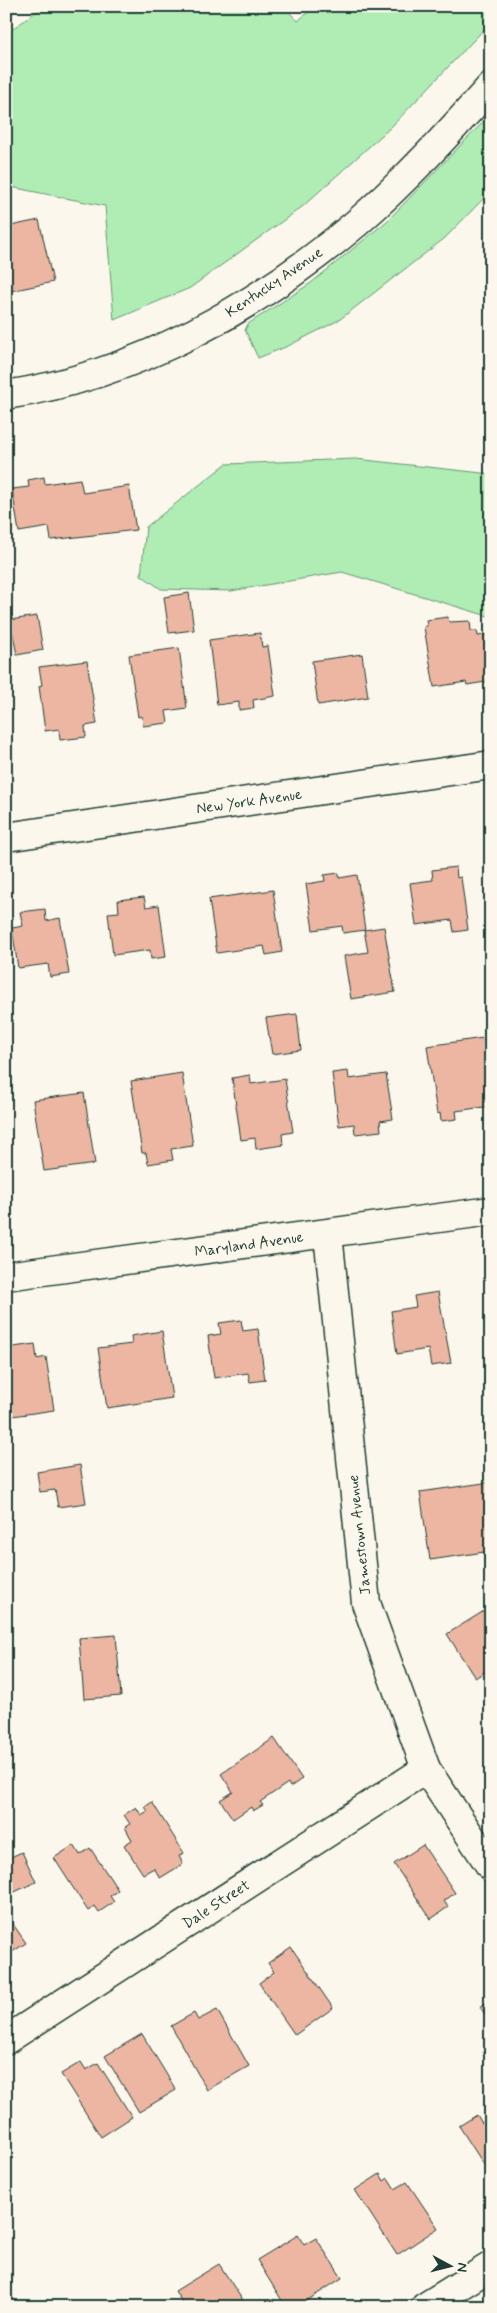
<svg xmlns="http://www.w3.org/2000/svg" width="497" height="2313" font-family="Mynerve,sans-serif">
<rect width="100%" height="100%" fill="#fbf7ec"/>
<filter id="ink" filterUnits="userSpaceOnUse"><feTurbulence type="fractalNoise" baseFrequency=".02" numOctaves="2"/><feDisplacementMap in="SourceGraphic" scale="10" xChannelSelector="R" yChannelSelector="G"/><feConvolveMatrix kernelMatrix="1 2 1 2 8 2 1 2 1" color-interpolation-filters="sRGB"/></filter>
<g filter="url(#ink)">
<g fill="#afedb4" stroke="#679574">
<path d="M44,6H283L298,21L315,6H491V22L392,126L302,207L190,288L114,320L105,206L6,186V34Z"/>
<path d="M491,114V191L445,238L339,320L288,346L258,358L245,330L248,324L311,283L387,221Z"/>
<path d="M356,459L491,474V617L342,572L231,591L161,589L141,575L146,527L226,464Z"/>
</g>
<g fill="#edb6a2" stroke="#1f3d34">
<path d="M39,220L53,282L6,292V227Z"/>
<path d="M44,477L45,484L80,479L83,493L129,486L136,530L51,540L49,527L19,532L12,489L29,487L28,480Z"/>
<path d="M189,593L194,630L169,633L164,597Z"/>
<path d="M37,616L43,650L17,655L10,620Z"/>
<path d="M448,617L449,622L470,621L471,631H477L478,636L491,634V681L467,685L466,682L434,687L424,627L427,626L426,620Z"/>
<path d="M260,633L262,647L268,646L275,696L253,700L254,708L239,710V702L217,705L209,640Z"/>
<path d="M179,648L187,708L166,711L168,723L143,726L142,716L138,717L129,655Z"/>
<path d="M362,654L368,697L318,705L312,661Z"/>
<path d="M87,661L97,724L85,726L86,737L60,740L59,729L45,731L39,686L42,685L39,667Z"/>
<path d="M456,867L457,878L461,877L468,930L454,932L452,920L416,925L410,883L433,880L432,870Z"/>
<path d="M339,873V878L357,875L365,930L343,933L342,926L313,930L306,884L325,881L324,875Z"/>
<path d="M273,890L282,952L266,955L264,946L217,953L209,899Z"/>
<path d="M144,897L146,907L159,905L166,957L151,959L150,950L113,955L108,913L119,912L118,900Z"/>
<path d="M45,909L46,921L60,918L69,974L50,977L48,964L18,968L12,928L23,926L20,912Z"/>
<path d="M384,927L395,992L351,999L344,956L368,952L364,930Z"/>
<path d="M297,1014L301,1050L272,1054L266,1018Z"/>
<path d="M483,1038L491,1106L456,1111L457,1119L441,1121L440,1113L437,1114L427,1046Z"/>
<path d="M348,1071L349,1079L386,1074L393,1119L380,1121L381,1131L355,1134L354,1124L339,1126L332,1073Z"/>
<path d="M182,1073L193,1146L171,1149L173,1160L148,1164L146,1153H142L131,1081Z"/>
<path d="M250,1075L251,1084L285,1079L293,1132L282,1134L283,1145L256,1149L255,1138L241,1140L232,1078Z"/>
<path d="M84,1093L95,1164L44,1171L33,1100Z"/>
<path d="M438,1292L451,1363L431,1366L428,1349L397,1354L391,1311L416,1307L414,1296Z"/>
<path d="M241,1320L243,1331L258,1329L265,1380L250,1382L248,1373L214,1378L208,1336L221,1334L219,1323Z"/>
<path d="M162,1331L172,1398L107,1408L98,1348L132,1344L131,1336Z"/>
<path d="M35,1344L37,1359L46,1357L54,1410L6,1417V1348Z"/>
<path d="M80,1465L86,1503L58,1507L55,1490L40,1492L37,1472Z"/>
<path d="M491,1482V1551L430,1560L420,1492Z"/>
<path d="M484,1611L491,1621V1668L475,1678L447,1634Z"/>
<path d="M116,1635L121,1696L84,1699L79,1638Z"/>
<path d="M274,1738L302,1779L290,1787L288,1783L260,1802L263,1805L253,1811L251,1807L233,1819L220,1800L233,1792L221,1774Z"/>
<path d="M152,1802L184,1853L179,1856L183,1864L160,1878L154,1868L143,1874L124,1845L132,1840L125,1827L130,1824L124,1815L136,1807L141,1815L148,1811L145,1807Z"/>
<path d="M74,1845L80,1855L90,1848L118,1890L110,1896L114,1902L99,1912L95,1906L88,1911L54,1858Z"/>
<path d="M423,1845L455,1893L444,1901L448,1907L431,1919L394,1864Z"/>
<path d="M22,1852L36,1882L8,1895L6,1859Z"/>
<path d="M6,1914L26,1943L6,1956Z"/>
<path d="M291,1947L333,2008L295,2035L259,1983L274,1972L268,1963Z"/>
<path d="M491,2000V2023L480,2007Z"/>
<path d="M217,2010L249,2066L207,2090L171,2026L194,2013L198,2020Z"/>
<path d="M142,2034L176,2090L139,2112L105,2056Z"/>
<path d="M81,2062L86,2070L98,2063L132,2117L101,2137L61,2074Z"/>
<path d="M477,2115L482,2123L491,2118L490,2174L459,2126Z"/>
<path d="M380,2174L384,2181L388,2178L395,2189L407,2182L438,2228L397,2255L355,2190Z"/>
<path d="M298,2235L304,2245L316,2238L342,2278L297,2307H286L257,2260Z"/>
<path d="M219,2264L247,2307H185L175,2291Z"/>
</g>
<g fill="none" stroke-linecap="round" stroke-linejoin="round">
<defs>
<g id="street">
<path d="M6,395C138,375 258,307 359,221C406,180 449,133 491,86"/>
<path d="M6,837L491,765"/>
<path d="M328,1234L366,1603L426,1769L491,1867"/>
<path d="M6,1276L491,1211"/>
<path d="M6,2040L426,1769"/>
<path d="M425,2307L491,2266"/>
</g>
</defs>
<use href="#street" stroke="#1f3d34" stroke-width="31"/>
<use href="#street" stroke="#fbf7ec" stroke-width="28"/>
</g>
</g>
<g text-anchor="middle" stroke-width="5" stroke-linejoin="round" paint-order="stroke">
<g font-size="15" fill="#1f3d34" stroke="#fbf7ec">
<text transform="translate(274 282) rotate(-34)" y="5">Kentucky Avenue</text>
<text transform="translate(249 801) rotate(-8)" y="5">New York Avenue</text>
<text transform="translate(249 1244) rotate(-8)" y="5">Maryland Avenue</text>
<text transform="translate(359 1535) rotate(-96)" y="5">Jamestown Avenue</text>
<text transform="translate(216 1904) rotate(-33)" y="5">Dale Street</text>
</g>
</g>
<rect width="497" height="2313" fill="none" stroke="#fbf7ec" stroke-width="25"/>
<rect x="12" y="12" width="472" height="2288" fill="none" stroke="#1f3d34" stroke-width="2" filter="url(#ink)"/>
<g transform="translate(450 2266) rotate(97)" stroke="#fbf7ec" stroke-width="4" paint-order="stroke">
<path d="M0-4L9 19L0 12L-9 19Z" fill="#1f3d34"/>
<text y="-8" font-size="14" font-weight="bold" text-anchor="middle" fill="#1f3d34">N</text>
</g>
</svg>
